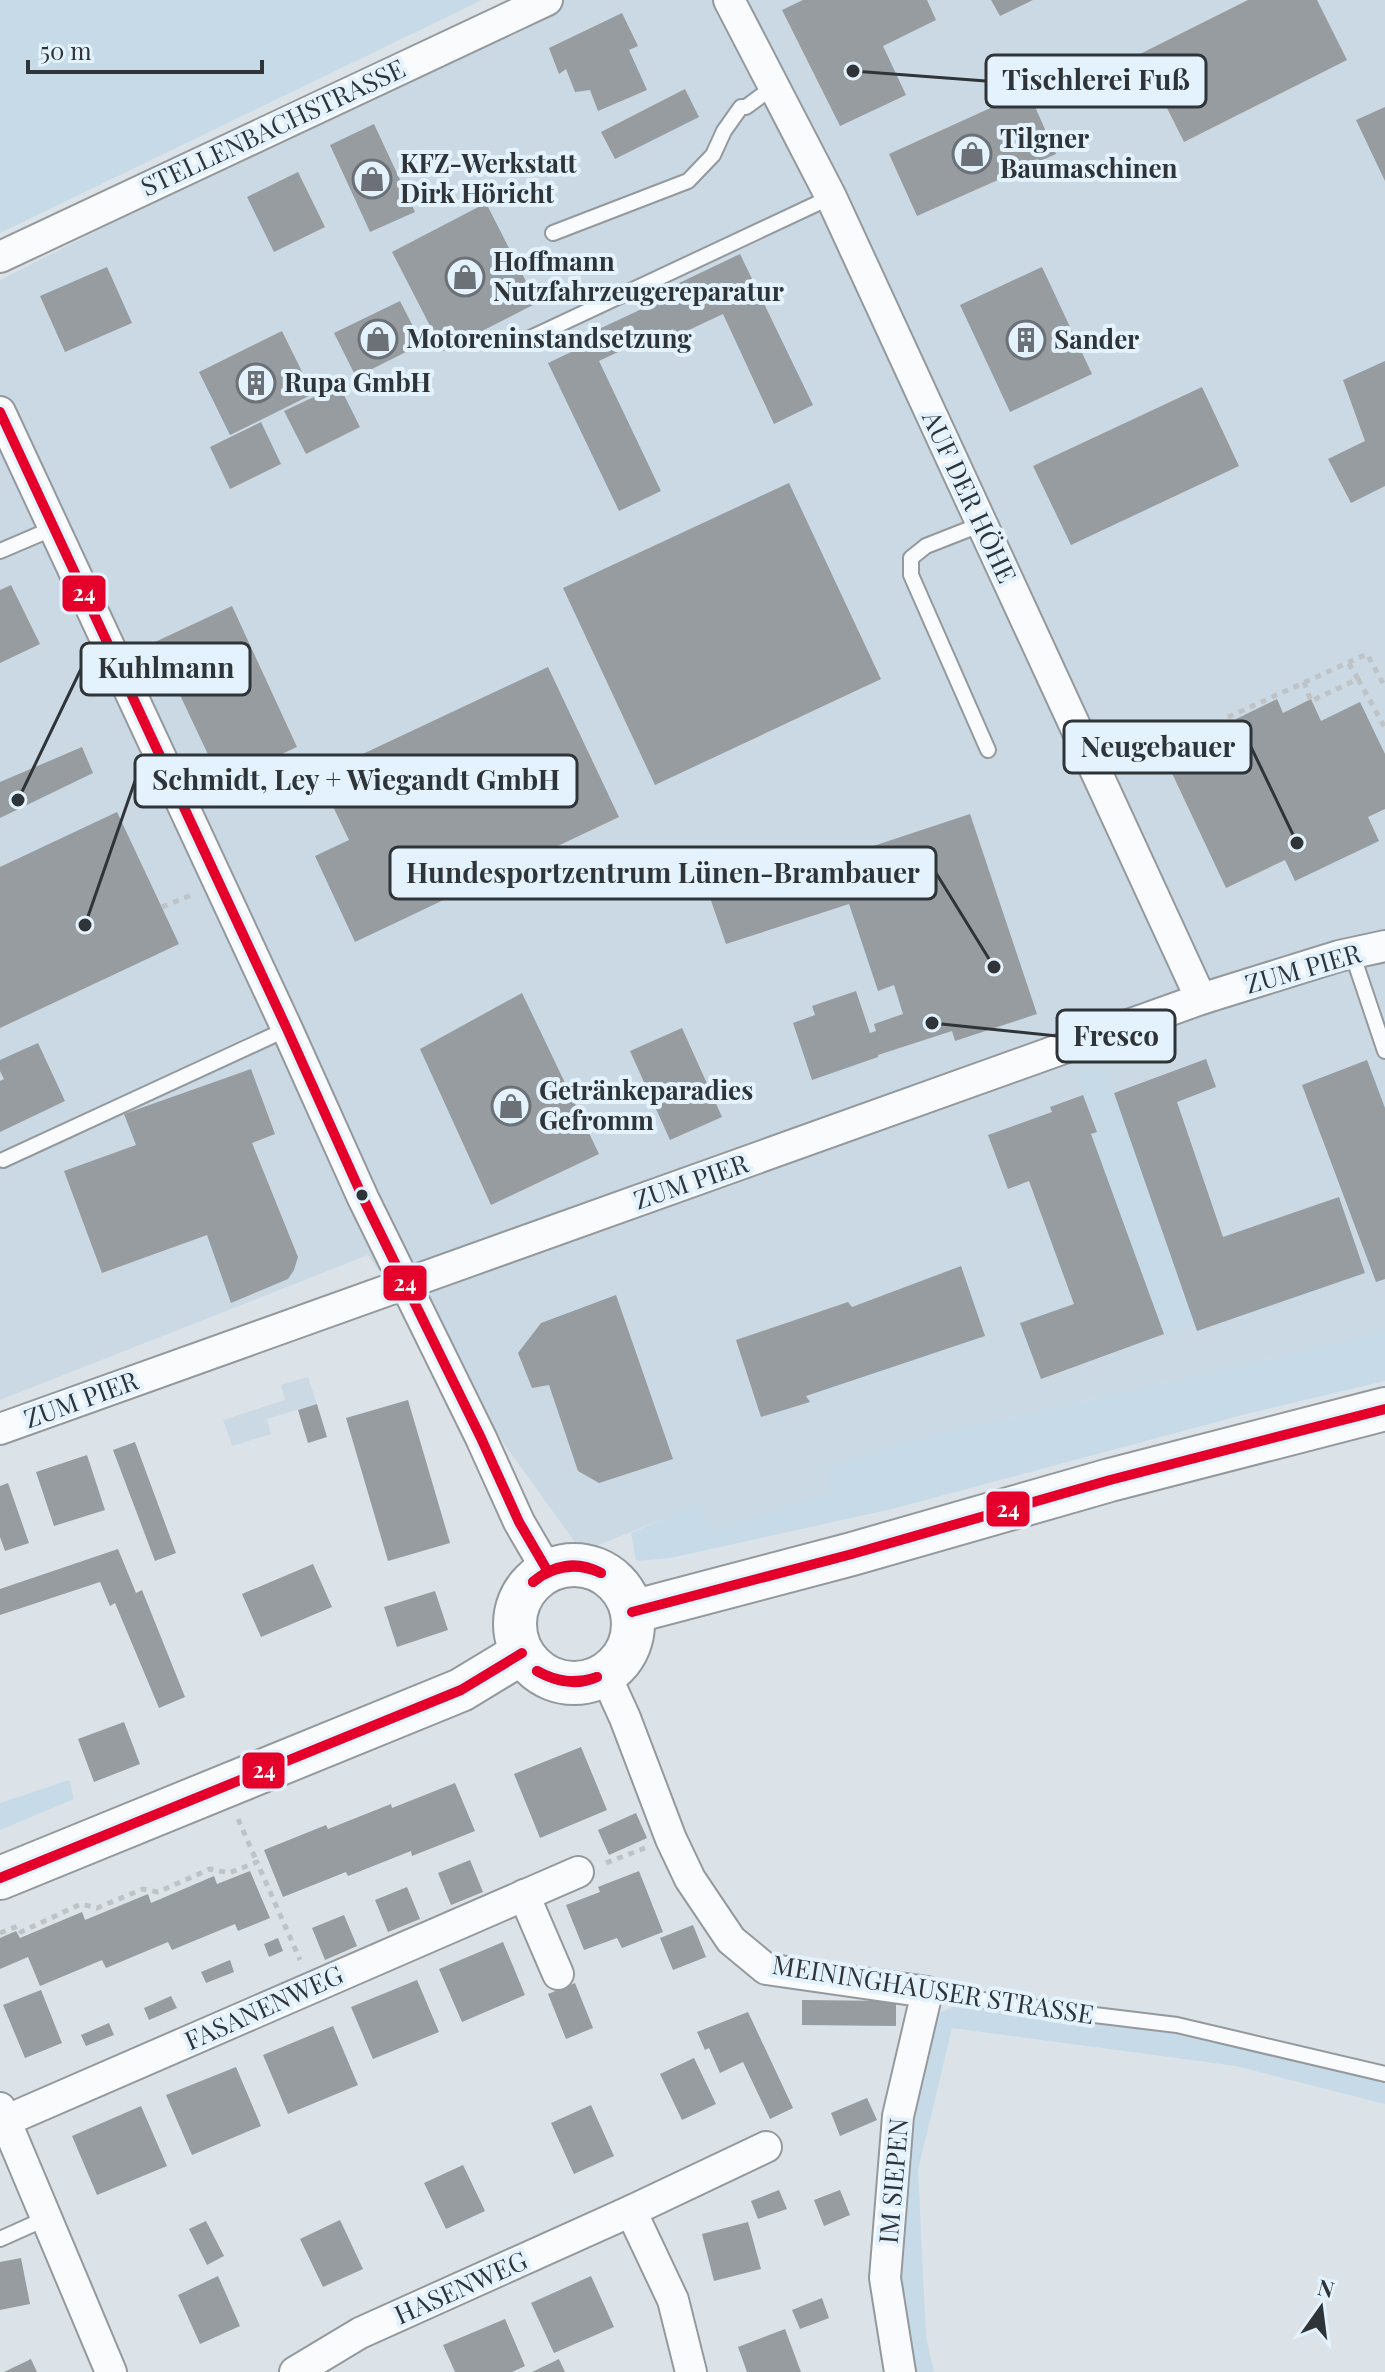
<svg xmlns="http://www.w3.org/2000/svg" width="1385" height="2372" font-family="'Playfair Display',serif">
<rect width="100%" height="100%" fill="#dce3e8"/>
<g fill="#cbd9e4">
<path d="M551,0H1385V1331L1191,1377L928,1436L825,1469L832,1492L711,1530L699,1504L582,1552L368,1255L0,1400V280Z"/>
<path d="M308,1377L317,1404L267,1419L271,1434L232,1446L223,1420L285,1400L281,1385Z"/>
</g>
<g fill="#c6dae8">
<path d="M0,0H482L0,233Z"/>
<path d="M1103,1067L1124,1121L1194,1322L1164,1334L1091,1134L1096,1131L1076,1076Z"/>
<path d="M1385,1331V1381L1250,1413L892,1509L670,1558L636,1561L631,1533L699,1503L711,1530L831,1492L824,1469L928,1436L1191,1377Z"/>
<path d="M69,1780L74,1799L0,1830V1803Z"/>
<path d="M958,2004L1184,2035L1263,2050L1385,2081V2104L1236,2066L952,2028L918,2170L926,2337L934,2372H909L898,2274L903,2130L934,2016Z"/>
</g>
<g fill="#969c9f">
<path d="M803,0H927L936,20L883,46L906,95L840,126L782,10Z"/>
<path d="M991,0H1033L1000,16Z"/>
<path d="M1248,0H1317L1347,60L1184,142L1140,54Z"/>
<path d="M622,13L638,46L629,50L647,90L598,111L590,90L575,92L566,69L559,74L549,48Z"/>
<path d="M685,89L699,117L615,159L601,132Z"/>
<path d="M1028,91L1056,154L917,216L889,154Z"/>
<path d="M1385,107V181L1356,120Z"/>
<path d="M374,124L415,212L370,232L330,145Z"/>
<path d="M298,172L325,227L274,252L247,197Z"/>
<path d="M486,203L537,303L443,351L392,252Z"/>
<path d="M740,254L813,405L774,424L723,314L676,336L673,329L634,348L633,345L599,361L661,491L619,511L548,363L590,343L586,335L659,301L656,294Z"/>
<path d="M107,267L132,323L65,352L40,296Z"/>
<path d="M1042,267L1092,374L1010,412L960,305Z"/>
<path d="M400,301L422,344L356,377L334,333Z"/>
<path d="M282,331L313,394L230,435L199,372Z"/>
<path d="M1385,361V486L1351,503L1328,459L1365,441L1343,380Z"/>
<path d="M339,385L360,427L306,454L284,411Z"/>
<path d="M1202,387L1239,466L1071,545L1033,466Z"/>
<path d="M261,422L281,464L230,489L210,447Z"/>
<path d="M789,483L881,679L655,785L563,588Z"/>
<path d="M11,585L40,644L0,663V590Z"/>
<path d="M232,606L297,747L221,782L155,642Z"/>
<path d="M548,667L619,817L355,942L315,856L349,840L318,775Z"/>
<path d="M1277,699L1283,713L1311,699L1321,721L1360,702L1385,754V809L1368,817L1379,841L1295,881L1285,860L1226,888L1170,769L1243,734L1236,719Z"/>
<path d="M82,747L93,773L0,818V782Z"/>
<path d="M117,812L179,944L0,1028V867Z"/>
<path d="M970,814L1037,1014L955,1041L952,1031L878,1055V1057L812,1080L793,1023L815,1015L812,1006L856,991L870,1033L876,1031L874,1024L903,1014L894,985L878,991L849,904L726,944L708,892L831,851L834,859Z"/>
<path d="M522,993L599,1154L491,1205L420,1049Z"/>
<path d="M682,1028L722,1117L670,1140L630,1051Z"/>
<path d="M38,1043L65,1101L0,1132V1081L4,1079L0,1071V1060Z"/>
<path d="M1206,1059L1216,1087L1177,1102L1223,1237L1339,1197L1365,1273L1197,1331L1114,1093Z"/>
<path d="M1367,1060L1385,1108V1279L1376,1282L1302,1085Z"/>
<path d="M251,1069L275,1134L252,1143L298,1257L294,1270L288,1279L231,1303L207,1235L102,1273L64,1171L136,1145L124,1114Z"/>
<path d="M1083,1095L1097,1132L1091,1134L1164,1334L1041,1379L1020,1323L1074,1304L1029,1181L1008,1189L988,1135L1052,1112L1050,1107Z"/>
<path d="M961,1266L985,1336L806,1396L810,1402L761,1417L736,1340L848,1302L852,1307Z"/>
<path d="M616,1295L673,1459L599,1483L578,1471L549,1385L532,1388L518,1353L541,1323Z"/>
<path d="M408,1400L450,1543L388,1561L346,1418Z"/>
<path d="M317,1404L327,1437L308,1443L298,1410Z"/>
<path d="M135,1442L176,1553L155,1561L113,1450Z"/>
<path d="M87,1455L105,1510L54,1526L36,1472Z"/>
<path d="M8,1483L29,1543L5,1551L0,1537V1486Z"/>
<path d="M118,1549L136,1593L142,1590L185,1697L159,1708L115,1603L110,1606L100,1582L0,1615V1589Z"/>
<path d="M313,1564L332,1607L261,1637L242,1594Z"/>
<path d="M435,1591L448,1630L397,1647L384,1607Z"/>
<path d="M124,1722L140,1764L94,1782L78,1739Z"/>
<path d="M581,1747L607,1810L540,1838L514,1774Z"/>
<path d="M455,1783L475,1831L412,1856L411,1851L348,1876L346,1872L283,1897L264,1850L326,1825L328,1829L391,1804L392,1808Z"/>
<path d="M636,1813L647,1838L609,1855L598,1830Z"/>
<path d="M470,1860L483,1892L451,1905L438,1873Z"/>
<path d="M250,1871L270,1918L238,1931L235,1924L172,1950L168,1942L106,1968L102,1960L40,1986L28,1957L0,1969V1938L16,1931L20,1938L82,1912L85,1920L148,1894L151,1903L214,1876L217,1884Z"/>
<path d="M639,1871L663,1932L622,1948L617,1938L584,1950L566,1905L600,1892L598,1887Z"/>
<path d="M407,1887L420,1919L388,1932L375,1900Z"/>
<path d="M344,1915L357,1946L325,1960L312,1928Z"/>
<path d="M693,1925L706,1957L673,1970L660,1938Z"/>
<path d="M278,1938L283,1951L269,1957L264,1944Z"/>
<path d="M503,1942L525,1995L462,2022L439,1969Z"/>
<path d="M230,1960L234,1972L206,1983L201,1972Z"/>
<path d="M417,1980L439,2032L373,2059L351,2007Z"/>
<path d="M575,1983L593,2028L566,2039L548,1994Z"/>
<path d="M41,1990L62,2043L25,2058L3,2005Z"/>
<path d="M171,1996L177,2008L149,2020L144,2008Z"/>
<path d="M802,2000L896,2001V2026L802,2025Z"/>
<path d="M748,2012L793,2108L770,2119L743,2062L720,2073L709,2048L705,2050L697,2032Z"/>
<path d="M109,2023L114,2035L86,2046L81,2035Z"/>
<path d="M333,2026L358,2085L288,2114L263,2055Z"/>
<path d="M694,2058L716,2104L682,2120L660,2074Z"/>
<path d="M236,2067L261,2126L192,2155L166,2095Z"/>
<path d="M867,2098L877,2120L840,2136L831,2113Z"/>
<path d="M591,2105L614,2156L574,2174L551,2123Z"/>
<path d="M141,2106L167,2166L97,2195L72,2136Z"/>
<path d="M463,2165L485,2211L446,2229L424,2183Z"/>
<path d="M779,2190L787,2209L758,2219L751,2201Z"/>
<path d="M840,2190L850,2215L824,2226L814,2200Z"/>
<path d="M340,2220L363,2269L323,2287L300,2239Z"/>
<path d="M206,2221L224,2256L207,2265L189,2229Z"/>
<path d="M748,2222L761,2269L714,2281L702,2234Z"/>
<path d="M21,2258L30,2304L0,2310V2262Z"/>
<path d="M218,2276L240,2326L200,2344L178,2295Z"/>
<path d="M591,2276L614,2327L554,2353L531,2303Z"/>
<path d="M822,2298L829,2318L800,2329L792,2310Z"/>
<path d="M505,2319L525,2366L512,2372H455L443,2345Z"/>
<path d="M785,2329L801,2372H747L738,2347Z"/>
<path d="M31,2359L37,2372H4Z"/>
<path d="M559,2359L565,2372H532Z"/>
</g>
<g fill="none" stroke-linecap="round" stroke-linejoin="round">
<defs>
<g id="service">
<path d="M553,233L688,181L713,155L724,131L741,107H746L773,87"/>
<path d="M524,341L831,197"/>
<path d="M982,524L926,546L911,558V575L988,750"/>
<path d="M0,551L54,528"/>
<path d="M1352,953L1385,1051"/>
<path d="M3,1160L287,1029"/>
<path d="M927,1992L1045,2009L1177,2025L1385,2074"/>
<path d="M0,2239L47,2218"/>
</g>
<g id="minor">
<path d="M729,0L831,197L1201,999"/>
<path d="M0,257L547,0"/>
<path d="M0,412L287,1029L363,1198L481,1438L519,1522L547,1570"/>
<path d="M0,1429L1201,999L1339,956L1385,946"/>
<path d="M605,1674L625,1718L671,1839L690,1879L731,1940L766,1969L927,1992L898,2116L885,2278L900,2372"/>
<path d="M524,1895L558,1974"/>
<path d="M0,2108L111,2372"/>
<path d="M5,2121L578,1872"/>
<path d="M631,2211L673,2300L691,2372"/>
<path d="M295,2372L360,2333L631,2211L766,2147"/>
</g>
<g id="secondary">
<circle cx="574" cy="1624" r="59"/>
<path d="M632,1612L852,1554L1110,1480L1385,1409"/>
<path d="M0,1878L461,1690L522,1653"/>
</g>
</defs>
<use href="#service" stroke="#93999d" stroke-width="18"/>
<use href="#minor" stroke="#93999d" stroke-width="34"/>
<use href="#secondary" stroke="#93999d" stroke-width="46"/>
<g stroke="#bfc3c5" stroke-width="5" stroke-dasharray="6 6" stroke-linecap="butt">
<path d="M1358,679L1385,728"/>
<path d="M1304,682L1311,701L1358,679L1348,662"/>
<path d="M1235,738L1226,718L1367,654L1385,687"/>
<path d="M162,907L194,894"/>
<path d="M238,1819L257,1862"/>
<path d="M606,1863L645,1848"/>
<path d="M0,1933L18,1926L21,1932L81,1904L97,1908L143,1889L158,1892L210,1869L229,1873L257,1862L300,1960"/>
</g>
<use href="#service" stroke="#fafbfc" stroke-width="14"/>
<use href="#minor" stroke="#fafbfc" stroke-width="30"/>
<use href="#secondary" stroke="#fafbfc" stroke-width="42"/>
<defs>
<g id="bus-1">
<path d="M0,412L287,1029L363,1198L481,1438L519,1522L547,1570"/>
<path d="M533,1582C553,1564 577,1560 601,1573"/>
<path d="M533,1582C554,1565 576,1562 601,1573"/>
<path d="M632,1612L852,1554L1110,1480L1385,1409"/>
<path d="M537,1671C557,1682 574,1684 597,1677"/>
<path d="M537,1671C556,1682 576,1687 597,1677"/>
<path d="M0,1878L461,1690L522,1653"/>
</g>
</defs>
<use href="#bus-1" stroke="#e3f2fc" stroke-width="16"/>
<use href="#bus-1" stroke="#e4002b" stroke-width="10"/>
</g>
<defs>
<symbol id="shop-ring" viewBox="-11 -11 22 22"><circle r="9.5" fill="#e3f2fc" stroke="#6b7176" stroke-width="1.5"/><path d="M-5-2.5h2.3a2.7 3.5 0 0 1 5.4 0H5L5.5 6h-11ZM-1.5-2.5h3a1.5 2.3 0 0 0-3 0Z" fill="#6b7176"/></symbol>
<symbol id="building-ring" viewBox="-11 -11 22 22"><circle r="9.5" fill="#e3f2fc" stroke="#6b7176" stroke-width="1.5"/><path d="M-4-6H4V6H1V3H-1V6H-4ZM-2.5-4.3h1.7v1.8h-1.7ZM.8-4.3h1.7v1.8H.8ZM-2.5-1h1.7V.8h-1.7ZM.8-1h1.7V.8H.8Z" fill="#6b7176"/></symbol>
</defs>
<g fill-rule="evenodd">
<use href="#shop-ring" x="950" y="132" width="44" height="44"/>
<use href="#shop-ring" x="350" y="157" width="44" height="44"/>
<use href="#shop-ring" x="443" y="255" width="44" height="44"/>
<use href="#shop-ring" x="356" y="317" width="44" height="44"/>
<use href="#building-ring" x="1004" y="318" width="44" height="44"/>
<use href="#building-ring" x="234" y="361" width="44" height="44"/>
<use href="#shop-ring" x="489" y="1084" width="44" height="44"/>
</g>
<circle fill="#2e3438" stroke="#e3f2fc" stroke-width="3" cx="362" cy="1195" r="7"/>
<g text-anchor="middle" stroke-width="8" stroke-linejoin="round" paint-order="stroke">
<g font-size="26" fill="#2e3438" stroke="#e3f2fc">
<text transform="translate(273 128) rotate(-25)" y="9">STELLENBACHSTRASSE</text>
<text transform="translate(969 497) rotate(65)" y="9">AUF DER HÖHE</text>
<text transform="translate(1303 969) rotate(-16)" y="9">ZUM PIER</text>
<text transform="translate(691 1182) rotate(-19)" y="9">ZUM PIER</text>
<text transform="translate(81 1400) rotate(-20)" y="9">ZUM PIER</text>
<text transform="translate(933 1990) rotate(9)" y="9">MEININGHAUSER STRASSE</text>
<text transform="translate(264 2008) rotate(-24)" y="9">FASANENWEG</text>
<text transform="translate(894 2181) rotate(-85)" y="9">IM SIEPEN</text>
<text transform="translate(461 2288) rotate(-24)" y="9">HASENWEG</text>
</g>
<g font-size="26" font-weight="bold" fill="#2e3438" stroke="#e3f2fc" text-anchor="start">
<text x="1000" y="148">Tilgner<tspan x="1000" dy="30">Baumaschinen</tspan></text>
<text x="400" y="173">KFZ-Werkstatt<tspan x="400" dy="30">Dirk Höricht</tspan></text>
<text x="493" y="271">Hoffmann<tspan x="493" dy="30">Nutzfahrzeugereparatur</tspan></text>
<text x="406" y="348">Motoreninstandsetzung</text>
<text x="1054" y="349">Sander</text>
<text x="284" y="392">Rupa GmbH</text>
<text x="539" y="1100">Getränkeparadies<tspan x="539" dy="30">Gefromm</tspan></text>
</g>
</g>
<path fill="none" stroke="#2e3438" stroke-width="3" d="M853 71L986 81M18 800L81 669M1297 843L1251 747M85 925L135 781M994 967L936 873M932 1023L1057 1036"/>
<g fill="#2e3438" stroke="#e3f2fc" stroke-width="3">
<circle cx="853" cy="71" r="8"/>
<circle cx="18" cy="800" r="8"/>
<circle cx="1297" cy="843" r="8"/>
<circle cx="85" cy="925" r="8"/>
<circle cx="994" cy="967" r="8"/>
<circle cx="932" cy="1023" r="8"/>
</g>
<g fill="#e3f2fc" stroke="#2e3438" stroke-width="3">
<rect x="986" y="55" width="220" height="52" rx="8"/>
<rect x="81" y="643" width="169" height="52" rx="8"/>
<rect x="1064" y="721" width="187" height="52" rx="8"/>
<rect x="135" y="755" width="442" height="52" rx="8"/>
<rect x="390" y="847" width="546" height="52" rx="8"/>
<rect x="1057" y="1010" width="118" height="52" rx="8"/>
</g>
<g font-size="28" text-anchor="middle" font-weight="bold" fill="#2e3438">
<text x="1096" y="90">Tischlerei Fuß</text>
<text x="166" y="678">Kuhlmann</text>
<text x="1158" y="757">Neugebauer</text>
<text x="356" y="790">Schmidt, Ley + Wiegandt GmbH</text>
<text x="663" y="883">Hundesportzentrum Lünen-Brambauer</text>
<text x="1116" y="1046">Fresco</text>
</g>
<g stroke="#e3f2fc" stroke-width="3">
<rect x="61" y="574" width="46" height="39" rx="8" fill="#e4002b"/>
<rect x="382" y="1264" width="46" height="38" rx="8" fill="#e4002b"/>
<rect x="985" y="1490" width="46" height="38" rx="8" fill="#e4002b"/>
<rect x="241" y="1751" width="45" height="39" rx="8" fill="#e4002b"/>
</g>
<g font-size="22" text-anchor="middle" font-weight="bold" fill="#fff">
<text x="84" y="601">24</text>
<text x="405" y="1291">24</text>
<text x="1008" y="1517">24</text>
<text x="264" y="1778">24</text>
</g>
<g transform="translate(1321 2308) rotate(14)" stroke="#e3f2fc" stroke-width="6" paint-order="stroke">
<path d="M0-6L14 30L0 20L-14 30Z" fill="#2e3438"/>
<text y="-12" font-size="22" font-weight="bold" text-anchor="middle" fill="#2e3438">N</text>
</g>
<path d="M28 60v12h234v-12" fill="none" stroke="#2e3438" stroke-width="4"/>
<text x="40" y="60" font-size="24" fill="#2e3438" stroke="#e3f2fc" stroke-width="6" paint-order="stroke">50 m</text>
</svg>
